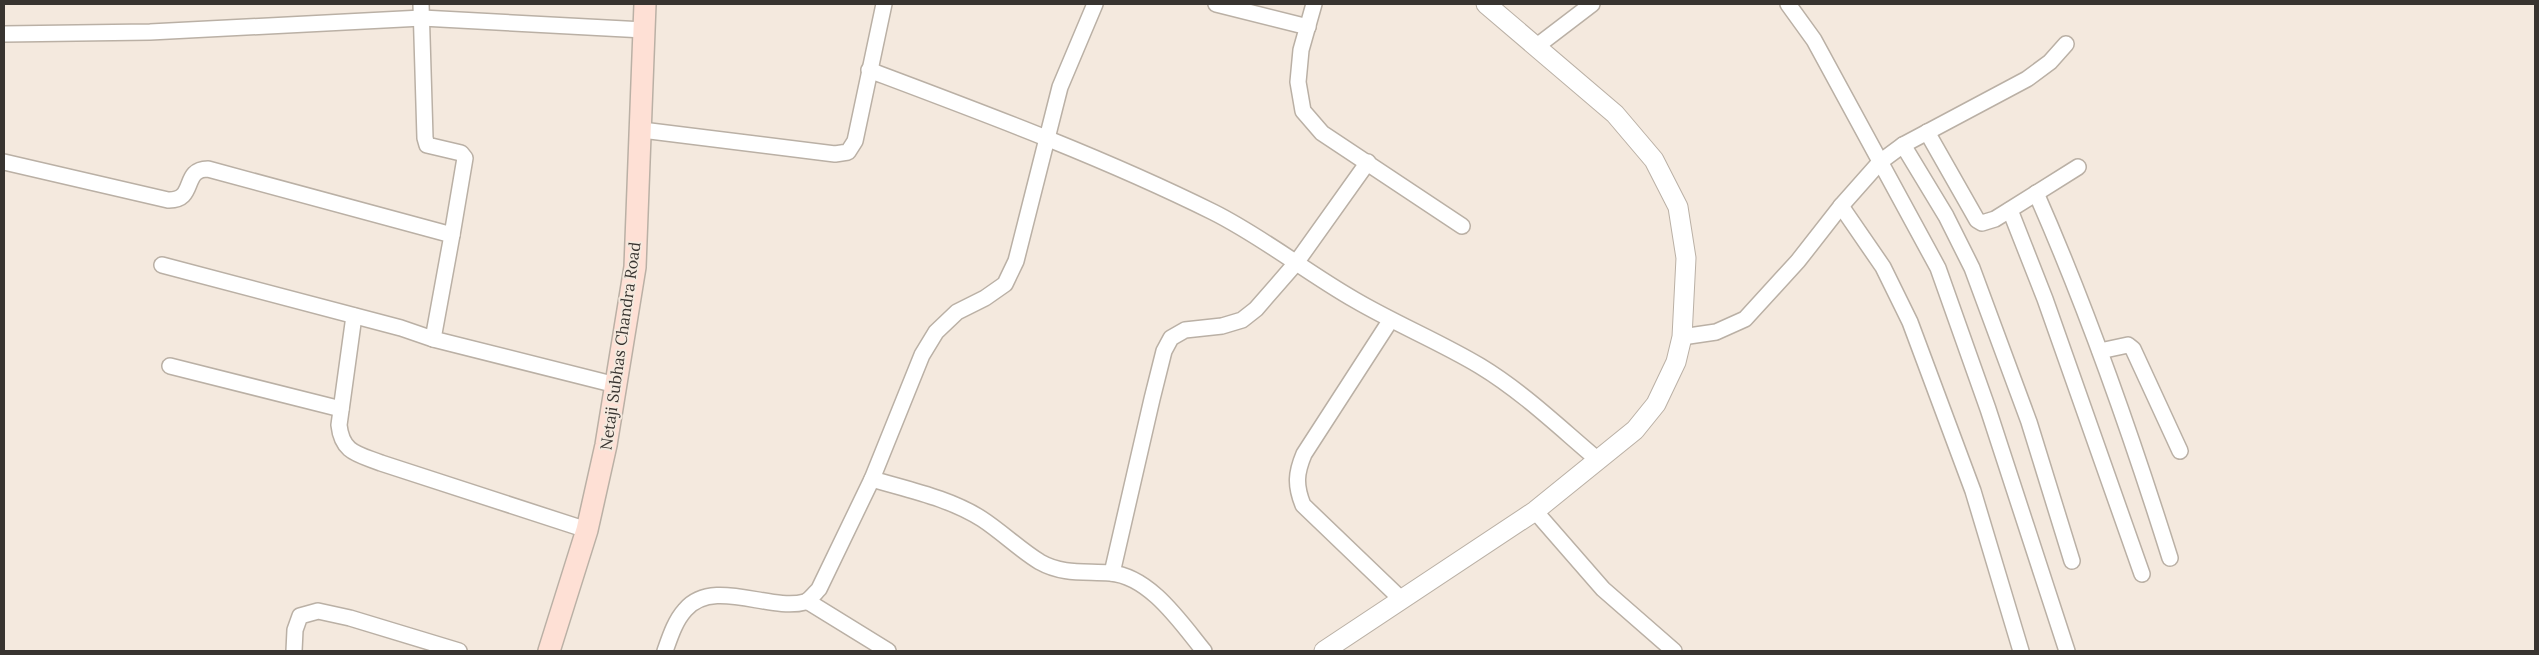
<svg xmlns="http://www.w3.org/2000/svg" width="2539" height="655" font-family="Lora,serif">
<rect width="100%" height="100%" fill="#f4e9de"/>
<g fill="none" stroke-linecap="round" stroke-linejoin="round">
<defs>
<g id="minor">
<path d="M421,4L425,138L427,145L461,153L465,158L452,235"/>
<path d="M1216,4L1308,27"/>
<path d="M1314,4L1301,50L1298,82L1303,111L1322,133L1462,226"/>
<path d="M1788,4L1814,40L1938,268L1988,409L2067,651"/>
<path d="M4,34L150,32L422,18L644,30"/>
<path d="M1537,46L1592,4"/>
<path d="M869,70C986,114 1102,157 1213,212C1263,237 1306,272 1355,300C1396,324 1440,342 1480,366C1523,392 1560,428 1598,460"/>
<path d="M642,130L835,154L848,152L855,141L884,4"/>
<path d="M1927,132L1977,220L1982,223L1995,219L2078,167"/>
<path d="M1903,145L1946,216L1972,268L2029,422L2072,561"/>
<path d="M4,162L168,200C197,201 181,169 208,169L452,235L433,339L616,385"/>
<path d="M2036,193C2089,313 2131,434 2170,558"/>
<path d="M1841,206L1883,267L1910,322L1973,491L2021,651"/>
<path d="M2010,210L2045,299L2142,574"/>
<path d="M162,265L401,328L433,339"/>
<path d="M354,316L339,425C342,453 358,454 381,463L587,530"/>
<path d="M1390,321L1304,454C1296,473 1295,485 1303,505L1401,599"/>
<path d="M1682,337L1716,332L1745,319L1798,261L1841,206L1880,162L1903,145L2027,79L2050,62L2066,44"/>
<path d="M2100,351L2128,345L2133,349L2180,451"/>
<path d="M170,366L341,409"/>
<path d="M872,479C909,490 949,498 982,519C1002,532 1020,550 1040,562C1063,575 1086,571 1110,573C1150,576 1181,623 1204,651"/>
<path d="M1535,511L1603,589L1674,651"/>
<path d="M1112,573L1152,399L1164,351L1171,338L1185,330L1222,326L1242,320L1256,309L1296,263L1368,162"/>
<path d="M807,601L888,651"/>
<path d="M294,651L295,630L300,616L318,611L350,618L459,651"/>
<path d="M665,651C670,637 675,621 685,610C713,577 770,612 805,602C810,600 815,593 819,589L872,479L922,355L936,332L957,312L985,298L1005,284L1016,261L1060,87L1095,4"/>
</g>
<path id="tertiary" d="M1324,651L1535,511L1635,430L1656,404L1676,362L1682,337L1686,258L1678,207L1654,160L1615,114L1486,4"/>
<path id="secondary" d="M549,651L587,530L606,445L635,267L645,4"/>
</defs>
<use href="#minor" stroke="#bab0a5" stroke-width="18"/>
<use href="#tertiary" stroke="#bab0a5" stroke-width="21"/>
<use href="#secondary" stroke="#bab0a5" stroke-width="24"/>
<use href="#minor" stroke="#fff" stroke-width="15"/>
<use href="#tertiary" stroke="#fff" stroke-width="19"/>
<use href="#secondary" stroke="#fee0d5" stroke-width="21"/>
</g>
<g text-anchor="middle" stroke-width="4" stroke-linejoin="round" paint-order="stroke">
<g font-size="16" fill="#383430" stroke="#f4e9de">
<text transform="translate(620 346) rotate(-82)" y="6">Netaji Subhas Chandra Road</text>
</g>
</g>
<rect width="2539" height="655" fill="none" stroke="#383430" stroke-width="10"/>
</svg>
